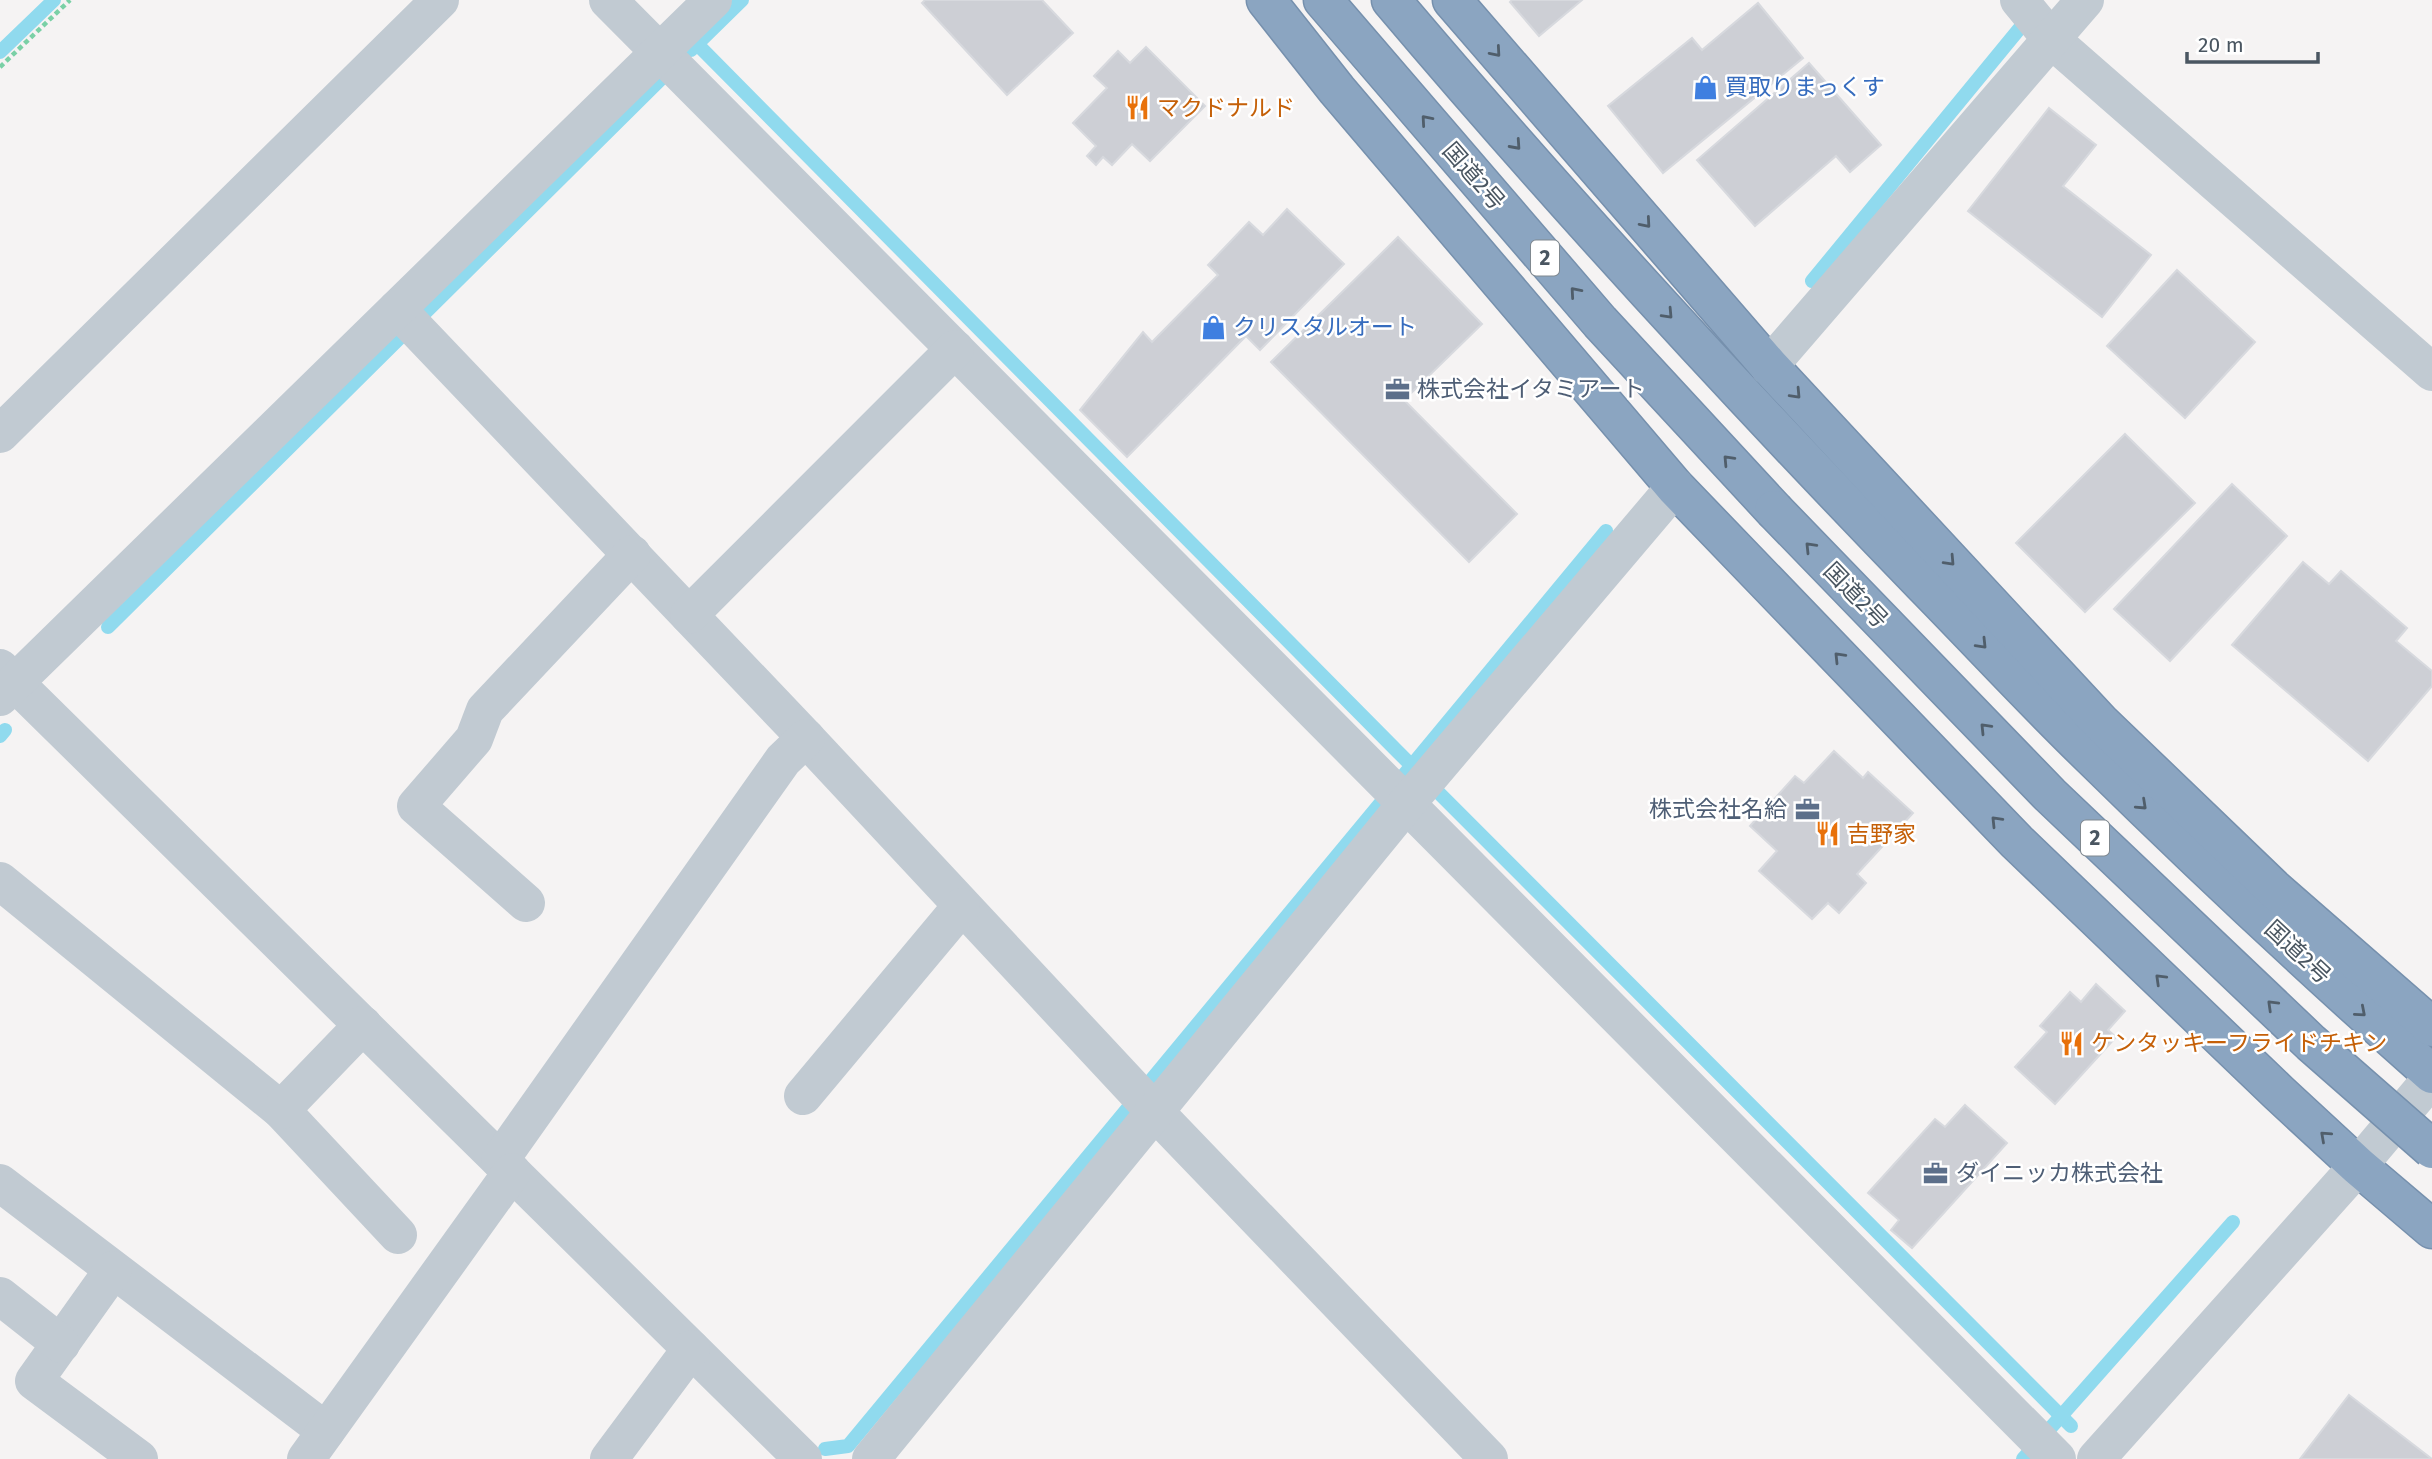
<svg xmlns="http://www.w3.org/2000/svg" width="2432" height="1459" font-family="'Fira Sans','Noto Sans JP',sans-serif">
<rect width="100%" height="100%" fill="#f5f3f3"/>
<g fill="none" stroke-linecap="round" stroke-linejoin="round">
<g stroke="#90daee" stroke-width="14">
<path d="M697,44L1397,751L2071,1426"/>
<path d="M691,50L742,0"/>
<path d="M0,52L54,0"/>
<path d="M1812,281L2029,17"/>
<path d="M108,627L674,66"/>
<path d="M0,736L5,730"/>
<path d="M825,1449L848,1446L1606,531"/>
<path d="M2023,1459L2233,1222"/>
</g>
</g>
<g fill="#cdcfd5" stroke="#d7d9de" stroke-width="2">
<path d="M925,0H1042L1073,33L1007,95L922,3Z"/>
<path d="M1512,0H1582L1539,36L1510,2Z"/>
<path d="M1758,3L1803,58L1663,173L1608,106L1692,38L1702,50Z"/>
<path d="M1146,47L1205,106L1150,161L1132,144L1112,165L1103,157L1096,165L1087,156L1096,146L1073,123L1107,88L1094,76L1118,51L1130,63Z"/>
<path d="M1809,63L1881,145L1850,172L1836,156L1755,226L1697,160Z"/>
<path d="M2049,108L2096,145L2063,186L2151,255L2102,317L1968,211Z"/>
<path d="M1287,209L1344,264L1260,350L1246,336L1127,457L1080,410L1143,332L1152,342L1218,275L1208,265L1249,222L1263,235Z"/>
<path d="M1398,237L1482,324L1404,400L1517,514L1469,562L1271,362Z"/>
<path d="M2177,270L2255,342L2185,418L2107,346Z"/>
<path d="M2125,434L2195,503L2085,612L2016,543Z"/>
<path d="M2232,484L2287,536L2170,661L2114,609Z"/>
<path d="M2303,562L2329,584L2341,571L2407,628L2396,641L2432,671V686L2368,761L2232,645Z"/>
<path d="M1834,751L1863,778L1868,772L1913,813L1857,874L1866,883L1839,913L1828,903L1812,919L1759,871L1777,851L1750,826L1795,776L1804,783Z"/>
<path d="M2096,984L2125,1011L2108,1030L2116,1037L2055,1104L2015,1067L2047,1032L2040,1026L2070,992L2081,1002Z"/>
<path d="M1965,1105L2007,1143L1912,1248L1891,1230L1899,1220L1868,1193L1935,1119L1945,1127Z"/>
<path d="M2349,1395L2432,1459H2300Z"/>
</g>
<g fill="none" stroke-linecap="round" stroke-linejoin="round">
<defs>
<g id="highway">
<path d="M1266,0L1337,90L1675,487L2017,842L2279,1093L2358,1166L2432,1229"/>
<path d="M1323,0L1600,322L1774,510"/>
<path d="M1391,0C1561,201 1740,395 1923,584C1979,641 2033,700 2091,756C2202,865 2315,971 2432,1074"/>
<path d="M1452,0L1769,366L2100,722L2275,890L2432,1027"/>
</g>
</defs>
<use href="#highway" stroke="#7690ad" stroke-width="41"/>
<path stroke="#7ad0a6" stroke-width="4.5" stroke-dasharray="5 3.5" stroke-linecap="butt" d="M0,67L70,0"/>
<g stroke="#c1cad2" stroke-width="38">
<path d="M608,0L2057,1459"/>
<path d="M2019,0L2052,40L2432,372"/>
<path d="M397,309L806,738L1156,1113L1489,1459"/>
<path d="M1769,366L2085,0"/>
<path d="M0,434L440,0"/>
<path d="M689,615L955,349"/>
<path d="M0,668L803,1459"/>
<path d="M0,697L713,0"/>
<path d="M0,881L281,1110L398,1235"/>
<path d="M526,903L416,806L474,739L485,710L632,554"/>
<path d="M803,1096L961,907"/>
<path d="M281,1110L363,1025"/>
<path d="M500,1160L783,760L806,738"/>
<path d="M0,1183L326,1431"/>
<path d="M113,1270L34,1381L139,1459"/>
<path d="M0,1296L61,1344"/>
<path d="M306,1459L512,1172"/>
<path d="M609,1459L691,1349"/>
<path d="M871,1459L1407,803L1675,487"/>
<path d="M2096,1459L2358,1166L2432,1078"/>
</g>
<use href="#highway" stroke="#8ba5c1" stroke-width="38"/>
<defs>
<path id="highway-bridge" d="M1774,510L2050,795L2311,1043L2432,1149"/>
</defs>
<use href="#highway-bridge" stroke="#7690ad" stroke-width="41" stroke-linecap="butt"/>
<use href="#highway-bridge" stroke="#8ba5c1" stroke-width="38"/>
</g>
<defs><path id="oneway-chevron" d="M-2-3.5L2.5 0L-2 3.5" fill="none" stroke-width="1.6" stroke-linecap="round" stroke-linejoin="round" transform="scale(1.75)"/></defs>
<g stroke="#505e6b">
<use href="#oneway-chevron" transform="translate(1496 52) rotate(49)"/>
<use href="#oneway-chevron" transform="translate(1426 120) rotate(-131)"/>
<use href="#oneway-chevron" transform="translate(1516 145) rotate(48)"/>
<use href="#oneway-chevron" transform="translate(1646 223) rotate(49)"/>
<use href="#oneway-chevron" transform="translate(1575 292) rotate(-131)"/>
<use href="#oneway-chevron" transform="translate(1668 314) rotate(47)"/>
<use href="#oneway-chevron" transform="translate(1796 394) rotate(47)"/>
<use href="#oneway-chevron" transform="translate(1728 460) rotate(-133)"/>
<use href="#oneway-chevron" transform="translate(1810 547) rotate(-134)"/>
<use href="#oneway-chevron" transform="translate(1950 561) rotate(47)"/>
<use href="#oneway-chevron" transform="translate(1982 644) rotate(46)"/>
<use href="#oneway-chevron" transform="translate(1839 657) rotate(-134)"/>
<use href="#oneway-chevron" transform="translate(1985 728) rotate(-134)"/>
<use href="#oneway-chevron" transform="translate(2142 805) rotate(43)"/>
<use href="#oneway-chevron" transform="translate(1996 821) rotate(-134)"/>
<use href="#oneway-chevron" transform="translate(2160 979) rotate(-136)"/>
<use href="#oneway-chevron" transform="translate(2272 1005) rotate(-136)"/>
<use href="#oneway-chevron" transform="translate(2361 1012) rotate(41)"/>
<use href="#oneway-chevron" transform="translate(2325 1136) rotate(-138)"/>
</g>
<defs>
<symbol id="shop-bare" viewBox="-9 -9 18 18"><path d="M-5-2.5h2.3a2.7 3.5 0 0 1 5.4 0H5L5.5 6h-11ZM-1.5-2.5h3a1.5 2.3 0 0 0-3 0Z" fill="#3f7fe0" stroke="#fff" stroke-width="2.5" paint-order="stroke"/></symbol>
<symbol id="restaurant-bare" viewBox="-9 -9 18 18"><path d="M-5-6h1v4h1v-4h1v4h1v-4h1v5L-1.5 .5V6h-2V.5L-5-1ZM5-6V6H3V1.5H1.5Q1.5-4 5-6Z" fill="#e8710a" stroke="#fff" stroke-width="2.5" paint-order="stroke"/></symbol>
<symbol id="office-bare" viewBox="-9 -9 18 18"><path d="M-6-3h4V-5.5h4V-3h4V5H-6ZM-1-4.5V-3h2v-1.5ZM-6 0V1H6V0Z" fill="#5c6f8a" stroke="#fff" stroke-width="2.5" paint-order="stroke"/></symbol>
</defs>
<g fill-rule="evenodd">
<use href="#shop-bare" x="1688" y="70" width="35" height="35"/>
<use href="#restaurant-bare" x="1120" y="90" width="35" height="35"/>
<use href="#shop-bare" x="1196" y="310" width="35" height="35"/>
<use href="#office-bare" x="1380" y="372" width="35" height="35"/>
<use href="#office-bare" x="1790" y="792" width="35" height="35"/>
<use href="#restaurant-bare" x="1810" y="816" width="35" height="35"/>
<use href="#restaurant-bare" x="2054" y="1026" width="35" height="35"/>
<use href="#office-bare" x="1918" y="1156" width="35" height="35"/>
</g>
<g text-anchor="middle" stroke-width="5" stroke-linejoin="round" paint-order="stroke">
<g fill="#fff" stroke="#808990" stroke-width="2">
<rect x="1531" y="240.5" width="28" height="35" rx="5"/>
<rect x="2081" y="820.5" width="28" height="35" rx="5"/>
</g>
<g font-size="21" font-weight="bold" fill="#4a5661">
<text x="1545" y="265">2</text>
<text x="2095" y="845">2</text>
</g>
<g font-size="23" fill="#366cbe" stroke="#fff" text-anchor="start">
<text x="1725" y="95">買取りまっくす</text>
<text x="1233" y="335">クリスタルオート</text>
</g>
<g font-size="23" fill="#c56008" stroke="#fff" text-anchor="start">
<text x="1157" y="116">マクドナルド</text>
<text x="1847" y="842">吉野家</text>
<text x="2091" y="1051">ケンタッキーフライドチキン</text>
</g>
<g font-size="23" fill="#4a5661" stroke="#fff">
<text transform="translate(1474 176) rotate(49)" y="8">国道2号</text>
<text transform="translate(1856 595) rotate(46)" y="8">国道2号</text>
<text transform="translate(2298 952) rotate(43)" y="8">国道2号</text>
</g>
<g font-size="23" fill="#4e5e75" stroke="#fff" text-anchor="start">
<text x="1417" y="397">株式会社イタミアート</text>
<text x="1787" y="817" text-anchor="end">株式会社名給</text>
<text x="1956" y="1181">ダイニッカ株式会社</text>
</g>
</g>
<path d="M2187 52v10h131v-10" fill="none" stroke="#4a5661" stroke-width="3.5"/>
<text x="2198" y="52" font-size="21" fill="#4a5661" stroke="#ffffff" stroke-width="5" paint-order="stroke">20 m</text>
</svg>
